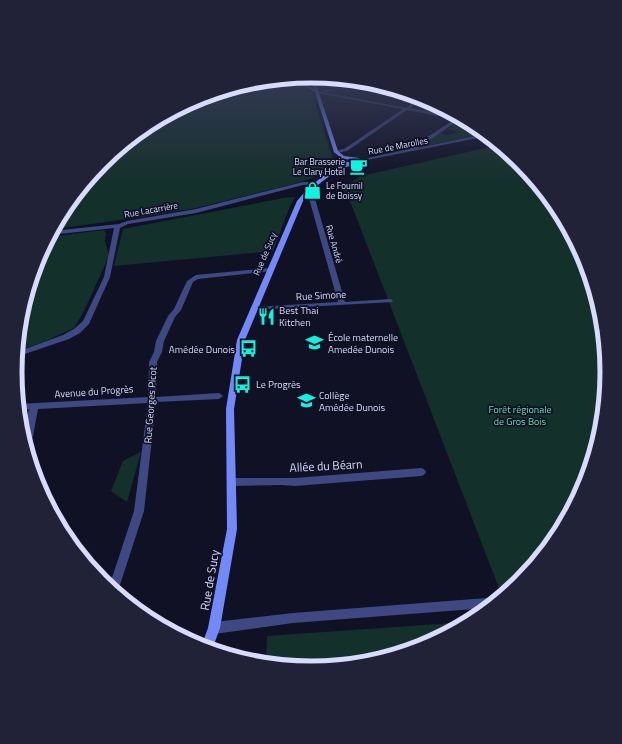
<svg xmlns="http://www.w3.org/2000/svg" width="622" height="744" font-family="'Titillium Web',sans-serif">
<rect width="100%" height="100%" fill="#111126"/>
<g fill="#14302a">
<path d="M259,81H294L311,90L335,166L328,173L293,184L196,208L142,217L54,229L65,207L102,163L147,126L198,98Z"/>
<path d="M460,121L468,122L486,134L416,148L440,133L448,135L458,132L447,129Z"/>
<path d="M499,145C506,151 514,156 520,163C527,170 533,178 539,186C545,193 552,200 557,207C563,216 567,227 573,236C622,355 607,511 502,596L352,206L342,187L361,176Z"/>
<path d="M295,197L290,206L273,251L114,266L123,229L284,198Z"/>
<path d="M104,230L106,233L105,241L109,256L83,313L74,328L46,341L17,351L21,314L38,259L49,237Z"/>
<path d="M141,452L127,502L111,491L123,461Z"/>
<path d="M467,622L424,646L369,662L311,668L266,664L267,636Z"/>
</g>
<g fill="none" stroke-linecap="round" stroke-linejoin="round">
<g fill="#3e4983" fill-rule="evenodd">
<path d="M368,82L372,83L324,92L322,91Z"/>
<path d="M317,91L406,108L421,98L424,99L410,108L459,117L466,121L459,120L418,148L485,134L488,136L357,162V161L359,160L409,149L455,119L407,110L347,151L336,153H334V151L344,149L403,109L316,93Z"/>
<path d="M303,182H319L321,183L319,184L303,185L196,213L128,224L120,228L110,277L89,324L80,333L69,339L16,357L17,352L63,335L74,329L83,321L104,277L114,228L50,235L52,231L119,224L127,221L196,209Z"/>
<path d="M306,191L312,193L316,202L345,302L390,299L392,300L393,301L392,302L251,310L250,309L253,307L338,302L310,202L308,195L303,193Z"/>
<path d="M270,268L273,270L272,271L198,279L193,282L181,310L175,317L164,341L162,352L157,362L156,397L219,393L223,396L219,399L156,402L144,511L117,594L109,587L134,511L148,403L38,409L31,447L27,450L23,438L29,409L19,410L18,404L148,397L149,362L154,352L156,341L168,316L174,309L187,281L196,275Z"/>
<path d="M421,468L424,469L426,472L424,475L421,476L295,486L281,485L232,486L229,485L227,482L229,479L232,478H295Z"/>
<path d="M487,598L491,599L493,603L487,608L293,623L214,634L210,632L208,628L210,624L214,622L293,613Z"/>
</g>
<path fill="#7489f8" fill-rule="evenodd" d="M296,81H301L314,89L311,81H315L338,151L344,156L359,158L361,161C356,165 350,165 344,168C328,176 313,187 303,201L245,340L234,409L237,529L220,628L212,650L201,647L208,628L227,529L226,409L237,340L297,201C309,186 326,172 343,164L337,160L340,157L334,152L315,92ZM344,159L356,160V161L348,162L342,160Z"/>
</g>
<linearGradient id="sky" x2="0" y2="1"><stop stop-color="#090915"/><stop offset="0.44" stop-color="#323852"/><stop offset="1" stop-color="#323852" stop-opacity="0"/></linearGradient>
<rect width="622" height="185" fill="url(#sky)"/>
<defs>
<symbol id="cafe-bare" viewBox="-9 -9 18 18"><path d="M-5.5-4.5H6V0H3Q3 3.5 0 3.5H-2.5Q-5.5 3.5-5.5 0ZM3-3.2v2h1.7v-2ZM-6 4.5H4V6H-6Z" fill="#0ef3df" stroke="#111126" stroke-width="2.5" paint-order="stroke"/></symbol>
<symbol id="shop-bare" viewBox="-9 -9 18 18"><path d="M-5-2.5h2.3a2.7 3.5 0 0 1 5.4 0H5L5.5 6h-11ZM-1.5-2.5h3a1.5 2.3 0 0 0-3 0Z" fill="#0ef3df" stroke="#111126" stroke-width="2.5" paint-order="stroke"/></symbol>
<symbol id="restaurant-bare" viewBox="-9 -9 18 18"><path d="M-5-6h1v4h1v-4h1v4h1v-4h1v5L-1.5 .5V6h-2V.5L-5-1ZM5-6V6H3V1.5H1.5Q1.5-4 5-6Z" fill="#0ef3df" stroke="#111126" stroke-width="2.5" paint-order="stroke"/></symbol>
<symbol id="school-bare" viewBox="-9 -9 18 18"><path d="M0-5L7-2L0 1L-7-2ZM-4 1L0 2.5L4 1V4Q0 6-4 4Z" fill="#0ef3df" stroke="#111126" stroke-width="2.5" paint-order="stroke"/></symbol>
<symbol id="bus-bare" viewBox="-9 -9 18 18"><path d="M-5-6H5V4H4V6H2V4H-2V6H-4V4H-5ZM-3.5-4V0h7V-4ZM-3.5 1.2v1.5H-2V1.2ZM2 1.2v1.5H3.5V1.2Z" fill="#0ef3df" stroke="#111126" stroke-width="2.5" paint-order="stroke"/></symbol>
</defs>
<g fill-rule="evenodd">
<use href="#cafe-bare" x="346" y="154" width="25" height="25"/>
<use href="#shop-bare" x="300" y="178" width="25" height="25"/>
<use href="#restaurant-bare" x="254" y="304" width="25" height="25"/>
<use href="#school-bare" x="302" y="330" width="25" height="25"/>
<use href="#bus-bare" x="236" y="336" width="25" height="25"/>
<use href="#bus-bare" x="230" y="372" width="25" height="25"/>
<use href="#school-bare" x="294" y="388" width="25" height="25"/>
</g>
<g text-anchor="middle" stroke-width="3.5" stroke-linejoin="round" paint-order="stroke">
<g font-size="9" fill="#d8dbfd" stroke="#111126">
<text transform="translate(398 146) rotate(-11)" y="3">Rue de Marolles</text>
<text transform="translate(151 210) rotate(-10)" y="3">Rue Lacarrière</text>
<text transform="translate(334 244) rotate(74)" y="3">Rue André</text>
<text transform="translate(265 254) rotate(-67)" y="3">Rue de Sucy</text>
</g>
<g font-size="9" fill="#d8dbfd" stroke="#111126" text-anchor="end">
<text x="345" y="165">Bar Brasserie<tspan x="345" dy="10">Le Clary Hotel</tspan></text>
<text x="326" y="189" text-anchor="start">Le Fournil<tspan x="326" dy="10">de Boissy</tspan></text>
</g>
<g font-size="10" fill="#d8dbfd" stroke="#111126">
<text transform="translate(321 295) rotate(-3)" y="4">Rue Simone</text>
<text transform="translate(94 391) rotate(-4)" y="4">Avenue du Progrès</text>
<text transform="translate(150 405) rotate(-86)" y="4">Rue Georges Picot</text>
</g>
<g font-size="10" fill="#d8dbfd" stroke="#111126" text-anchor="start">
<text x="279" y="314">Best Thai<tspan x="279" dy="12">Kitchen</tspan></text>
<text x="328" y="341">École maternelle<tspan x="328" dy="12">Amedée Dunois</tspan></text>
<text x="235" y="353" text-anchor="end">Amédée Dunois</text>
<text x="256" y="388">Le Progrès</text>
<text x="319" y="399">Collège<tspan x="319" dy="12">Amédée Dunois</tspan></text>
</g>
<g font-size="10" fill="#67daa8" stroke="#111126">
<text x="520" y="413">Forêt régionale<tspan x="520" dy="12">de Gros Bois</tspan></text>
</g>
<g font-size="12" fill="#d8dbfd" stroke="#111126">
<text transform="translate(326 466) rotate(-3)" y="4">Allée du Béarn</text>
<text transform="translate(210 580) rotate(-80)" y="4">Rue de Sucy</text>
</g>
</g>
<path d="M0 0H622V744H0ZM22 372a289 289 0 1 1 578 0a289 289 0 1 1-578 0Z" fill="#212137" fill-rule="evenodd"/>
<path fill="none" stroke="#d8dbfd" stroke-width="5" d="M22 372a289 289 0 1 1 578 0a289 289 0 1 1-578 0Z"/>
</svg>
